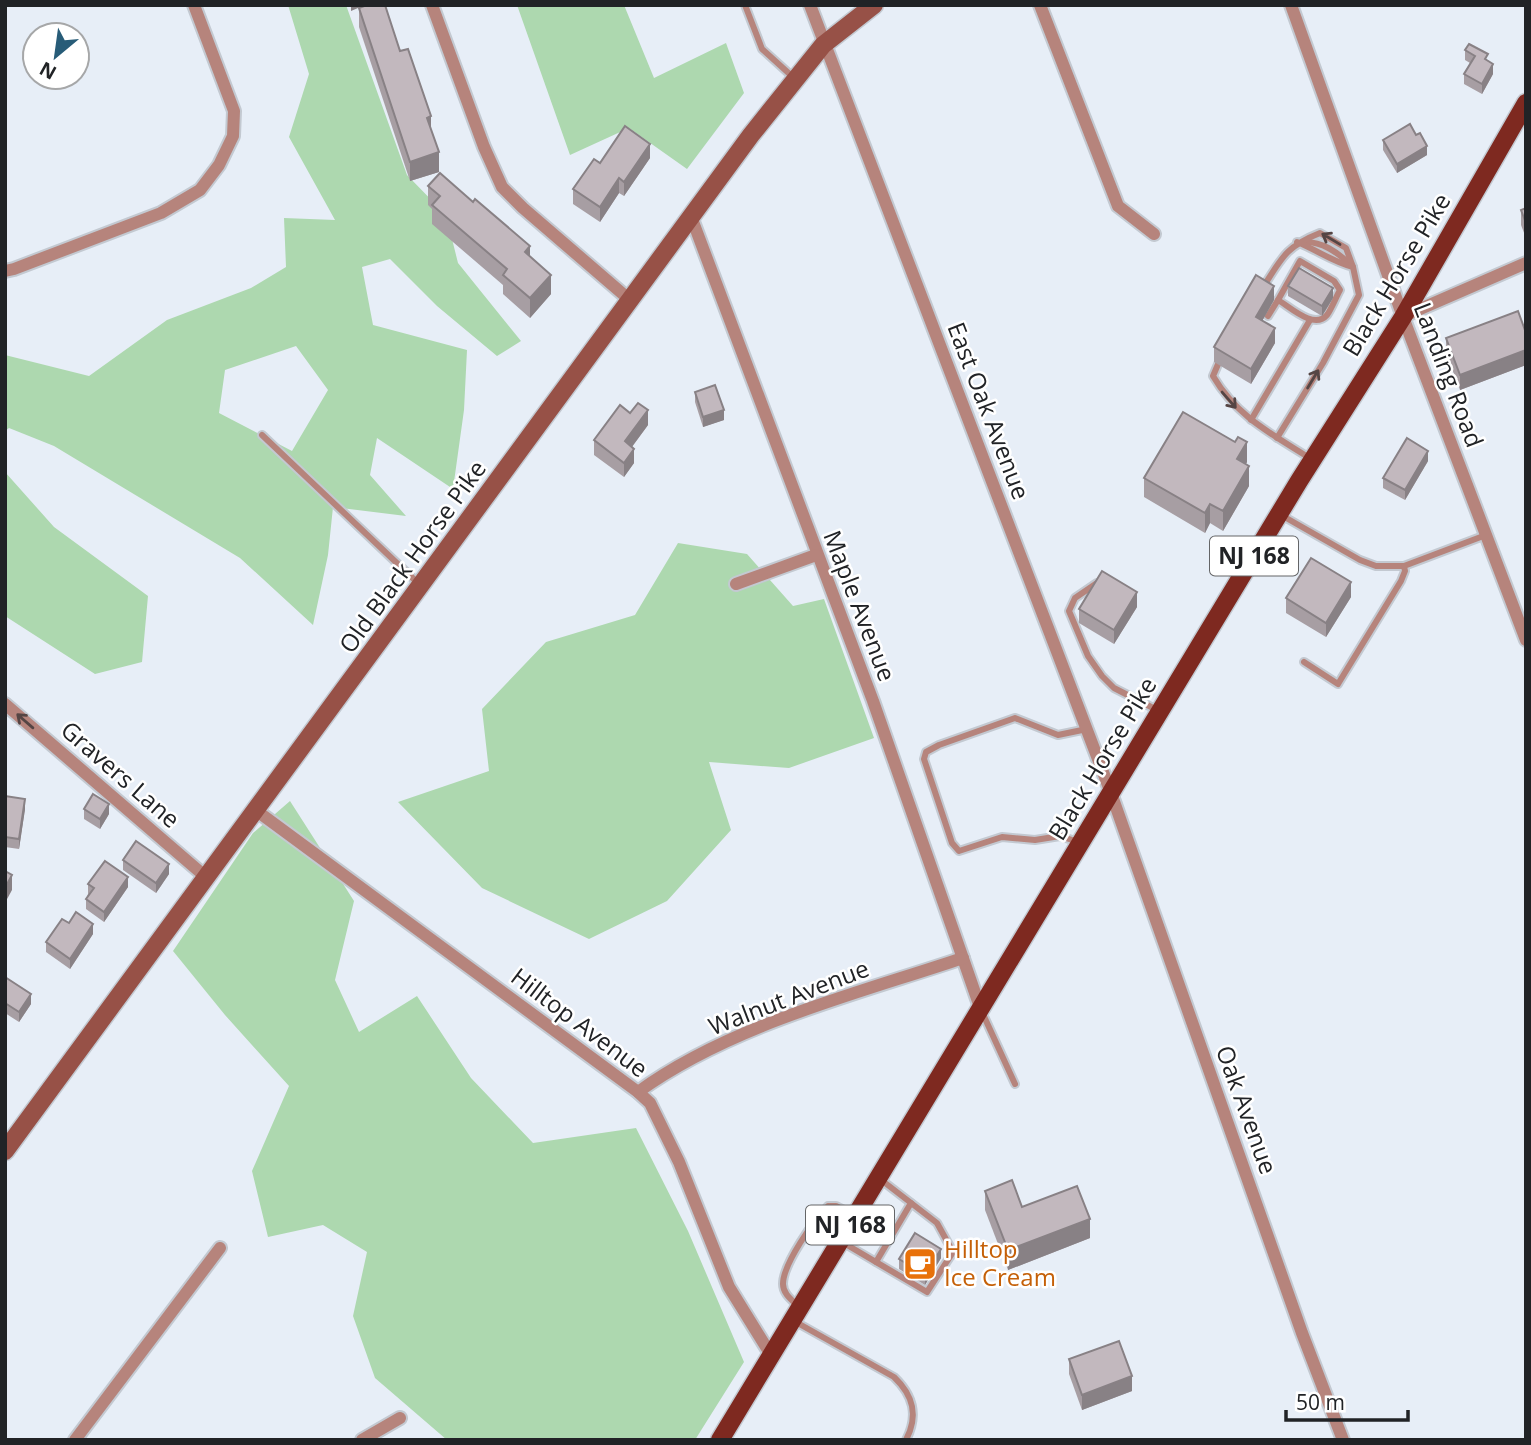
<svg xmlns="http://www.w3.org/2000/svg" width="1531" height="1445" font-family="'Open Sans',sans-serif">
<rect width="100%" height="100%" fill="#e7eef7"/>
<g fill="#add8af" fill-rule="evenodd">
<path d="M288,5H346L407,175L446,215L458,263L521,341L497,356L437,306L390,259L362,267L373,325L467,350L464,410L453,489L377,438L370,475L406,516L333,507L328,555L313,625L240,558L54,446L9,428L5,431V355L89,376L167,320L251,288L286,267L284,218L335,220L289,137L309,74ZM296,346L328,390L292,451L219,413L225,370Z"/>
<path d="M517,5H624L654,78L726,43L744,93L687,169L629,128L570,155Z"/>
<path d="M5,472L54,527L148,596L142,662L95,674L5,616Z"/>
<path d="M678,543L747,554L793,606L824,599L874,738L789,768L709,762L731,830L667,901L589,939L482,888L398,802L489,771L482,709L546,642L635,615Z"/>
<path d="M290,801L354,901L335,980L359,1032L417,996L471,1078L533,1143L636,1128L688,1231L744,1362L695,1440H447L375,1378L353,1316L367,1252L323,1225L268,1237L252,1171L289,1086L225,1015L173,951L253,833Z"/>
</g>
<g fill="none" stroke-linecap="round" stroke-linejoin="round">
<defs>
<g id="lane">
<path d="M745,5L762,49L794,78"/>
<path d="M1303,242C1322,241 1337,252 1351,265"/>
<path d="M1300,261L1334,281L1340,290C1336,297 1332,308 1327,315C1314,330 1290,307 1278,300Z"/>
<path d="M1264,286C1282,257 1287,246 1320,233L1346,248L1353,267"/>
<path d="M1268,316L1278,300"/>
<path d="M1219,362L1213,376C1237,417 1272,434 1311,459"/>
<path d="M1251,420L1310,320"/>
<path d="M262,435L420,585"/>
<path d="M1277,438L1323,363L1359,295L1353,267C1333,262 1317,250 1297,242"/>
<path d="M1281,515L1360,560L1376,566H1404"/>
<path d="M1097,583L1075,598L1069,611L1088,656L1102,676L1114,688L1159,711"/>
<path d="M1304,662L1338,684L1401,581L1405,571L1404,566L1486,535"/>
<path d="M1078,842L1060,836L1035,840L1002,837L959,851L952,843L924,759L926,752L939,745L1015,718L1058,735L1087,729"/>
<path d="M982,1012L1015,1084"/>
<path d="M842,1242L927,1292L953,1252L937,1223L880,1179"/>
<path d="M876,1262L911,1203"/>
<path d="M798,1306C792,1300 783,1294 783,1284C783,1264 814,1220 828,1206H836L854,1215"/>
<path d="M794,1321L894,1377C913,1395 919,1415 906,1440"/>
</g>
<g id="street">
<path d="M432,5L484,147L502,187L523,208L631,301"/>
<path d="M810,5L1111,793L1302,1333L1343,1440"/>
<path d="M1040,5L1118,206L1154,234"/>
<path d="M1291,5L1403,317L1526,640"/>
<path d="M692,219L873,701L981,1010"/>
<path d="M5,271L14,269L161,213L200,190L219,165L233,136L234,111L194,5"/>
<path d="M1404,316L1526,263"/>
<path d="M736,584L816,555"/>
<path d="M5,704L207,878"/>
<path d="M257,811L638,1092L650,1103L679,1162L729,1287L771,1355"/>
<path d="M638,1092C730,1025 856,994 963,958"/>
<path d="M75,1440L220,1248"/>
<path d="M362,1440L400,1418"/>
</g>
<path id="secondary" d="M5,1151L751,135L823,45L874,5"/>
<path id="primary" d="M720,1440L1299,481L1403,317L1526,103"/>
</defs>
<use href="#lane" stroke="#c3c9d1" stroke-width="10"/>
<use href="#street" stroke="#c3c9d1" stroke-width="16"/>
<use href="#secondary" stroke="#c3c9d1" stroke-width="21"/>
<use href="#primary" stroke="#c3c9d1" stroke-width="21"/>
<use href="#lane" stroke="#b6847c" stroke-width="6"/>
<use href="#street" stroke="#b6847c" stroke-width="12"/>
<use href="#secondary" stroke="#975147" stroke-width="18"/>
<use href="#primary" stroke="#7e2920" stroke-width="18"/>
</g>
<g fill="#a79ea3">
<path d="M359,8L400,51L439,172L410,181L359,27Z"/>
<path d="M1465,50L1488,61L1493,74L1482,94L1464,84V74L1470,63L1465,60Z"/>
<path d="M1383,140L1427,155L1397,173L1383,150Z"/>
<path d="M650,158L624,196L619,193L600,222L573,204V189L600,163Z"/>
<path d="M428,186L530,257L551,294L530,318L503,294V285L432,224V209L428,205Z"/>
<path d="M1526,208V238L1521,225V210Z"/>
<path d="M1288,286L1333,298L1322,316L1288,296Z"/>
<path d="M1274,300L1262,321L1275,343L1251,384L1214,362V347Z"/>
<path d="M1526,333V365L1460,390L1446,353V338Z"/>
<path d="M695,392L724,420L703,427L695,402Z"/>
<path d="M648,425L632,447L634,463L624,477L594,455V440Z"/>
<path d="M1428,461L1405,500L1383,488V478Z"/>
<path d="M1247,462L1246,464L1249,486L1223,531L1210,523L1205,533L1144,497V478Z"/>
<path d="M1351,597L1326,637L1286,613V598Z"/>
<path d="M1137,607L1114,644L1079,623V609Z"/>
<path d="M5,796L25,809L19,849L5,847Z"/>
<path d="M84,809L109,814L100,829L84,819Z"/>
<path d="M123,860L169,874L156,893L123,870Z"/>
<path d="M88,884L128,887L104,922L86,909V899L88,894Z"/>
<path d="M69,923L93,934L70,969L46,952V942Z"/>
<path d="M5,977L31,1004L19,1022L5,1013Z"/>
<path d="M985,1191L1090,1238L1008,1270L985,1210Z"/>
<path d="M941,1258L925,1285L899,1269V1259Z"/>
<path d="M1069,1359L1132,1391L1082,1410L1069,1374Z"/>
</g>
<g fill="#888185">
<path d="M351,5H365L351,11Z"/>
<path d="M1493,64V74L1482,94V84Z"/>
<path d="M431,116V136L427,118Z"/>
<path d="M650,144V158L624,196V182Z"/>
<path d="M1427,146V155L1397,173V164Z"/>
<path d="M439,152V172L410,181V162Z"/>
<path d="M619,178V193L600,222V207Z"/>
<path d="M530,246V265L525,252Z"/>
<path d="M551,275V294L530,318V298Z"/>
<path d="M1274,286V300L1256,332V317Z"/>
<path d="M1333,288V298L1322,316V306Z"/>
<path d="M1275,328V343L1251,384V369Z"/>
<path d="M1526,350V365L1460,390V375Z"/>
<path d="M648,410V425L625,456V441Z"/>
<path d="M724,410V420L703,427V417Z"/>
<path d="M1247,442V462L1237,479V459Z"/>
<path d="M634,449V463L624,477V463Z"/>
<path d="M1428,451V461L1405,500V490Z"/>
<path d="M1249,466V486L1223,531V511Z"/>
<path d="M1210,504V523L1205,533V513Z"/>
<path d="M1351,582V597L1326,637V623Z"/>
<path d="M1137,592V607L1114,644V630Z"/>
<path d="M25,799V809L19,849V839Z"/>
<path d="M109,804V814L100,829V819Z"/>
<path d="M169,864V874L156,893V883Z"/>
<path d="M12,875V890L6,901V886Z"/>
<path d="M128,877V887L104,922V912Z"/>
<path d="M93,924V934L70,969V959Z"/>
<path d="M31,994V1004L19,1022V1012Z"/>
<path d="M1090,1219V1238L1008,1270V1250Z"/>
<path d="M941,1249V1258L925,1285V1275Z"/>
<path d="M1132,1376V1391L1082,1410V1395Z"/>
</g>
<g fill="#c2b8be" stroke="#888185" stroke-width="2">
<path d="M367,5H385L400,51L408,49L431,116L427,118L439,152L410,162L359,8Z"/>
<path d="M1469,44L1488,54L1485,59L1493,64L1482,84L1464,74L1475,56L1465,50Z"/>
<path d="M1410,124L1416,135L1420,133L1427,146L1397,164L1383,140Z"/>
<path d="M625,126L650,144L624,182L619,178L600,207L573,189L594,159L600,163Z"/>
<path d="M440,173L473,202L475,199L530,246L525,252L551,275L530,298L503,275L507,269L432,205L440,196L428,186Z"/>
<path d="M1526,208V223L1521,210Z"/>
<path d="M1299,268L1333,288L1322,306L1288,286Z"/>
<path d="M1256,275L1274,286L1256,317L1275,328L1251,369L1214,347Z"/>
<path d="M1518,311L1526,333V350L1460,375L1446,338Z"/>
<path d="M715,385L724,410L703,417L695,392Z"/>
<path d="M638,403L648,410L625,441L634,449L624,463L594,440L620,405L630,413Z"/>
<path d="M1183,412L1235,442L1238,437L1247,442L1237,459L1249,466L1223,511L1210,504L1205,513L1144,478Z"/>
<path d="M1407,438L1428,451L1405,490L1383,478Z"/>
<path d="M1311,558L1351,582L1326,623L1286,598Z"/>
<path d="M1102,571L1137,592L1114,630L1079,609Z"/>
<path d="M93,794L109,804L100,819L84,809Z"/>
<path d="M5,796L25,799L19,839L5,837Z"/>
<path d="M136,841L169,864L156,883L123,860Z"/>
<path d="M105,861L128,877L104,912L86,899L94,888L88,884Z"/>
<path d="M5,871L12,875L6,886H5Z"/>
<path d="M76,912L93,924L70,959L46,942L62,919L69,923Z"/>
<path d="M5,977L31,994L19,1012L5,1003Z"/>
<path d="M1012,1180L1022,1207L1077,1186L1090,1219L1008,1250L985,1191Z"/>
<path d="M915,1233L941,1249L925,1275L899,1259Z"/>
<path d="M1119,1341L1132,1376L1082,1395L1069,1359Z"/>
</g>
<defs><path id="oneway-shaft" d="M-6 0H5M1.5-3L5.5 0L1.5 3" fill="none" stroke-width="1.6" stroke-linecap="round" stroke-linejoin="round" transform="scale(1.75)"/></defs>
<g stroke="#554544">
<use href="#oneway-shaft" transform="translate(1331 239) rotate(-149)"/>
<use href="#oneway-shaft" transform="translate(1313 379) rotate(-59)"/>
<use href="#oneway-shaft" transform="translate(1229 400) rotate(49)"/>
<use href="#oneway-shaft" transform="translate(25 721) rotate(-139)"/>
</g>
<defs>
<symbol id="cafe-square" viewBox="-11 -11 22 22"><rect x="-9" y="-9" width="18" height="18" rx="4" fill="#e8710a" stroke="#fff"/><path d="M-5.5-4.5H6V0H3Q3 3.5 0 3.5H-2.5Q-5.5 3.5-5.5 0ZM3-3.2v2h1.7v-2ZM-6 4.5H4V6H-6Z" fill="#fff"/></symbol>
</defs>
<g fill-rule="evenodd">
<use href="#cafe-square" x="901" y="1245" width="38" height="38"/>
</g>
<g text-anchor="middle" stroke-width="5" stroke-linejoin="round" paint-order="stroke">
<g fill="#fff" stroke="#646567" stroke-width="2">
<rect x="1210" y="536.5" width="88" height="39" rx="5"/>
<rect x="806" y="1205.5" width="88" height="39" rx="5"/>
</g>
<g font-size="23" font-weight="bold" fill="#212326">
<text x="1254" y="564">NJ 168</text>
<text x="850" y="1233">NJ 168</text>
</g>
<g font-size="24" fill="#212326" stroke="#fff">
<text transform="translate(1397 275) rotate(-59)" y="8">Black Horse Pike</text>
<text transform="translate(1448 375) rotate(69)" y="8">Landing Road</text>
<text transform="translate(988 411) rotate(69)" y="8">East Oak Avenue</text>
<text transform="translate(413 557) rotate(-54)" y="8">Old Black Horse Pike</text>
<text transform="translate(859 606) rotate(69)" y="8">Maple Avenue</text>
<text transform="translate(1103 759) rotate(-59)" y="8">Black Horse Pike</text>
<text transform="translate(120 775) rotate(41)" y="8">Gravers Lane</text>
<text transform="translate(789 998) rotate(-21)" y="8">Walnut Avenue</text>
<text transform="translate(579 1023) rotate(37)" y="8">Hilltop Avenue</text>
<text transform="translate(1246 1110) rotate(70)" y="8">Oak Avenue</text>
</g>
<g font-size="24" fill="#c56008" stroke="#fff" text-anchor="start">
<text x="944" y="1258">Hilltop<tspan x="944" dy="28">Ice Cream</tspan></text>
</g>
</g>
<rect width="1531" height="1445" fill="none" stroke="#212326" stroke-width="14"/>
<g transform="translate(56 56) rotate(209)"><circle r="33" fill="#ffffff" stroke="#a6a7a8" stroke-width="2"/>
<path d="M0-5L12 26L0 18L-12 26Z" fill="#275c78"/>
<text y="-10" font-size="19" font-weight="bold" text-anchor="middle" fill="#212326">N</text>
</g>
<path d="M1286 1410v10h122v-10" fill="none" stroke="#212326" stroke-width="3.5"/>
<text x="1296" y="1410" font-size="21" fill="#212326" stroke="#ffffff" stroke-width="5" paint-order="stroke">50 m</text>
</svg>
